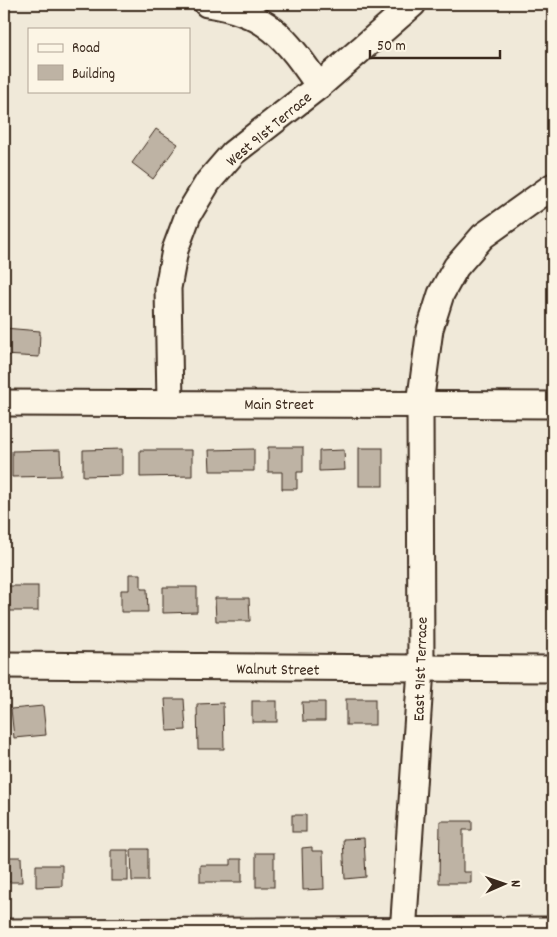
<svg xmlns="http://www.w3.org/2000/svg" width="557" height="937" font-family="Dekko,sans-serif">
<rect width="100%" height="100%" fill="#f0e9d9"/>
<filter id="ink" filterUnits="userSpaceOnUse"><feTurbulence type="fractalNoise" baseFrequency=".02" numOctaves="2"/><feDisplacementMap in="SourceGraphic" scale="10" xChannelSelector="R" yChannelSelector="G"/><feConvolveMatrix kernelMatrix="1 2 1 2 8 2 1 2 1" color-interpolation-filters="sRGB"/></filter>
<g filter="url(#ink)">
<g fill="#beb3a4" stroke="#3b2a1e">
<path d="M156,129L178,144L153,179L132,163Z"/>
<path d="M4,328L40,331L39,357L4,355Z"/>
<path d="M268,447H303V472H297V489H282V472H268Z"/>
<rect x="359" y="448" width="24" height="38"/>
<path d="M122,449V475L83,476V450Z"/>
<path d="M254,449V471H210L209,450Z"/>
<path d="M60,450L61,476L12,477V451Z"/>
<path d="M140,450H192V476L140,477Z"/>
<path d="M344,450L345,470L319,471V451Z"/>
<path d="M129,574H141V589H147L148,612H121V590H129Z"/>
<rect x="4" y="586" width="34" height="25"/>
<path d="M163,587H197V612L163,613Z"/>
<path d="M215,598H249L250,621H216Z"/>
<path d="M165,699H184L186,730L167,731Z"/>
<rect x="346" y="699" width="29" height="26"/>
<rect x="252" y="701" width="25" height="21"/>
<path d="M302,702H325V721H303Z"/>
<path d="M223,703L224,749H198L197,704Z"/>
<path d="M43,706L46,735L14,738L11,709Z"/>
<rect x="292" y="815" width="14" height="17"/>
<path d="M440,821H472V830H463V872H471V883H439Z"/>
<path d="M364,838L366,877L345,879L343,839Z"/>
<path d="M312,847V851H323L324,889L303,890L302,848Z"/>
<path d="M131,849H148V881H132Z"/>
<rect x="111" y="850" width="17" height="31"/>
<rect x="256" y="853" width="18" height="34"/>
<path d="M4,857H21L22,882H4Z"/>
<path d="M231,859H242V882H200V865H231Z"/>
<path d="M36,865H62V886L36,887Z"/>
</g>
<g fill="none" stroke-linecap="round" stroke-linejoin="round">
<defs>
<g id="minor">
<path d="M207,4C268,13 285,37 319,86"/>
<path d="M4,403L553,405"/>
<path d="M170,403L168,288L175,250L188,215L208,182L233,153L319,86L413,4"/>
<path d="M4,665L553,669"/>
<path d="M4,932L553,930"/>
<path d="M403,933L421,669L420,404L430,329L441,294L456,267L483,236L553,186"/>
</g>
</defs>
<use href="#minor" stroke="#3b2a1e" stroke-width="29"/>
<use href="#minor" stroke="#fcf5e5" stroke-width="25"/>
</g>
</g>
<g text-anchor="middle" stroke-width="4.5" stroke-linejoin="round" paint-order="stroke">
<g font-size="16" fill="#3b2a1e" stroke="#fcf5e5">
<text transform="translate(268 128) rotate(-40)" y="6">West 91st Terrace</text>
<text x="279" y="409">Main Street</text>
<text transform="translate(278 668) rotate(1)" y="6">Walnut Street</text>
<text transform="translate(419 669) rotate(-88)" y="6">East 91st Terrace</text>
</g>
</g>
<rect width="557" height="937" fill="none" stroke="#fcf5e5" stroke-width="20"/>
<rect x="10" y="10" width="537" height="917" fill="none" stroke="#3b2a1e" stroke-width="2" filter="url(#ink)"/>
<rect x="28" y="28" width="162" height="65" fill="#fcf5e5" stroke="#afa495"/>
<rect x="38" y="44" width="25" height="8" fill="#fcf5e5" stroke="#afa495"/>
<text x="72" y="52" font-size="15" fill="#3b2a1e">Road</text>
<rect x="38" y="65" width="25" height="15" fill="#beb3a4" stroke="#afa495"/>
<text x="72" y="78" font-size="15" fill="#3b2a1e">Building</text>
<g transform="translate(504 884) rotate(88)" stroke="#fcf5e5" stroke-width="4" paint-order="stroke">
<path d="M0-4L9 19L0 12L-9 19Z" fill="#3b2a1e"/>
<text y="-8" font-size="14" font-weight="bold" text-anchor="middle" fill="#3b2a1e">N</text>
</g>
<path d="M370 50v8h130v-8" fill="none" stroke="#3b2a1e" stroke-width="2.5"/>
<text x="377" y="50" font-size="15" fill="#3b2a1e" stroke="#fcf5e5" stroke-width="4" paint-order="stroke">50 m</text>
</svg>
